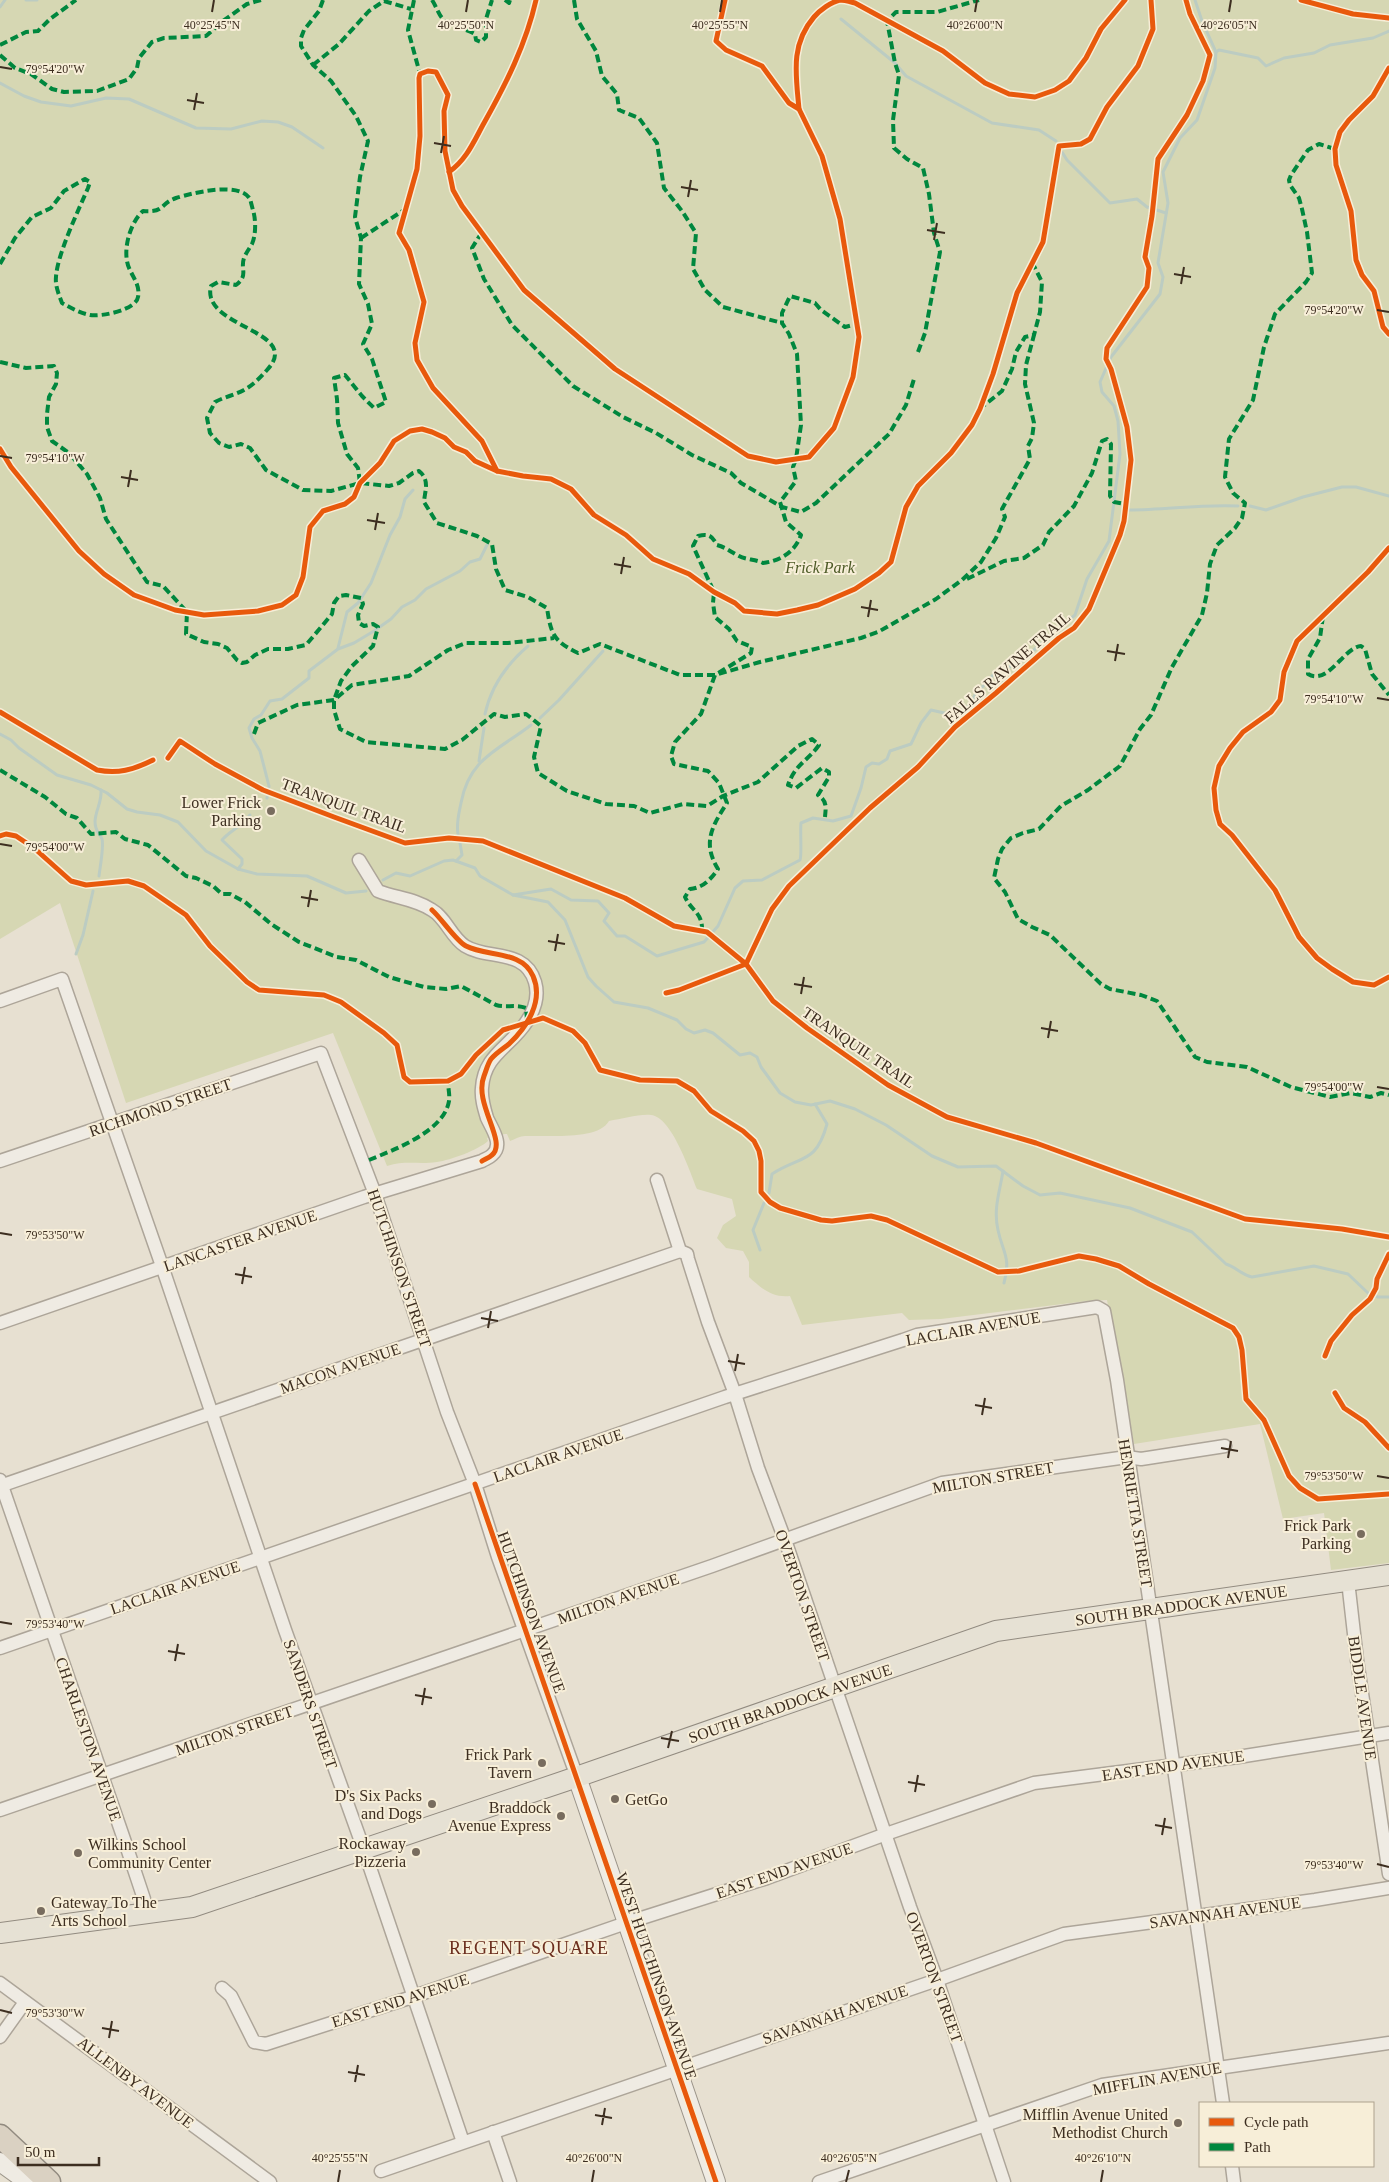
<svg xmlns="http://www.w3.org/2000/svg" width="1389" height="2182" font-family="'Times New Roman',serif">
<rect width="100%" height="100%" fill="#e7e0d1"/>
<path fill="#d6d7b3" d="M0,0H1389V1563L1331,1570L1324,1513L1283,1519L1260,1424L1134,1444L1107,1300L1087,1301L941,1319L909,1320L902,1313L802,1325L790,1296C772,1298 761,1288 749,1277V1262L743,1251L726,1248L717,1238L723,1225L736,1216L732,1199L697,1189C690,1172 672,1117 651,1115C638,1114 622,1119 609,1121C598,1141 545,1135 525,1136C520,1136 515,1139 510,1141L507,1134H505L487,1138L488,1141C478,1150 451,1160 437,1162C418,1165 407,1160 387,1166L333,1033L126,1103L60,903L0,939Z"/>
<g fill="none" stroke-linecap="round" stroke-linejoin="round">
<g stroke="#bcccc2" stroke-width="3">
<path d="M26,0H37"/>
<path d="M0,7L5,0"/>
<path d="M841,19L895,63L906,76L992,123L1039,130L1056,141"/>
<path d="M1216,52L1219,50L1258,58L1266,66L1284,58L1314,53L1330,45L1373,38L1389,31"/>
<path d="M0,83L24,96L41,102L71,106L106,98L129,99L196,128L231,129L262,121L278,122L292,127L323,148"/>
<path d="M1062,152L1067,160L1110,203L1137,199L1147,207L1166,213"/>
<path d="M1250,506L1266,510L1303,497L1342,487H1356L1389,496"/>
<path d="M1129,510C1166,510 1201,504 1238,506"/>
<path d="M338,648L347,612L358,603L371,583L390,535L400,517L405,499L413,490"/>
<path d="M485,714C491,686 507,664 528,646"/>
<path d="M540,718L559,700L603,651"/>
<path d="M0,734L11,740L19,748L57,775L91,785L107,793L127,809L137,812L160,815L178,822L206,851L238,869L257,874L307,876L346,893L366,891"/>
<path d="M479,761L484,728"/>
<path d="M267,798L269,786L260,751L252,738L249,728L254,719L261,715L270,701L282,699L309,678V671L338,649L354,643L374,631L391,619L402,607L415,600L426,589L460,571L470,562L480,559L487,545"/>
<path d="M458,834C456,823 459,813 461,803C469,758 499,750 531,725"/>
<path d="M456,861L462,855L460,843"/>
<path d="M238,869L242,864V859L222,840C232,829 240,828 250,815"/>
<path d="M99,876C100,867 104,847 102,839C99,832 95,832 95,821C96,809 102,802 101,790"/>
<path d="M383,880L396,873L410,876L444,861L453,860L475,868L480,876L513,895L548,902L565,920L588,977L596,986L614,1002L648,1008L677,1020L686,1029L694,1033L705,1030L713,1033L740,1055L750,1053L757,1057L761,1067L780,1093L795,1102L811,1105L830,1101L855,1109L886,1125L932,1156L958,1167L996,1166L1023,1186L1040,1195L1060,1193L1130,1208L1192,1232L1226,1264C1236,1267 1242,1275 1252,1277L1314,1266L1348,1274L1368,1293L1378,1297H1389"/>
<path d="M513,895L551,889L571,900L598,901L609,913L604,921L617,936H625L657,956L704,942L718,926L735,888L743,881L762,880L800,860C802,855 800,832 801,823L813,818L833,821L851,816L861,788L866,767L872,763L879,764L887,759L890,751L911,744L921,723L931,710L953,715L970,705L975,695L993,675L1021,661L1075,615L1087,579L1109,541L1120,454L1118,421L1114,406L1102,392L1100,382L1111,357L1160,294L1163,277L1158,263L1168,203L1163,172L1180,138L1197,120L1215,68L1216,52L1202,21L1195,0"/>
<path d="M76,954L83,935L93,891"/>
<path d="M1003,1171C1000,1191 993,1209 998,1230C1003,1254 1011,1256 1004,1283"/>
<path d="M769,1193L772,1174C802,1155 816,1164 827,1124L815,1104"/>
<path d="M760,1250L753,1230L764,1203"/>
</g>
<defs>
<g id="street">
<path d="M0,1001L62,979L162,1266L285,1630L364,1850L463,2142"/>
<path d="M0,1161L321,1053L375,1194L447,1412L475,1484L498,1557L577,1777"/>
<path d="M657,1180L680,1251L687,1254L688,1259L708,1322L735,1394L758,1468L785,1540L910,1907L937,1980L1004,2182"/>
<path d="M0,1323L364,1197L482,1161C485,1159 489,1158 492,1155C504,1145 492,1129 487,1118C484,1108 481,1098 482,1088C484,1054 511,1047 527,1021C535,1009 539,996 535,982C525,948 487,960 465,946C451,937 446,918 432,910C416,899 396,898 378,891L359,860"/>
<path d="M0,1480L127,1848L144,1899L145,1913"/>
<path d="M0,1486L680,1251"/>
<path d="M1348,1581L1357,1660L1389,1874"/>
<path d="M0,1648L725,1397L903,1340L917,1335L1097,1307L1104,1311L1117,1380L1223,2103"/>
<path d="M0,1810L712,1566L942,1483L1127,1457L1141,1459L1225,1446"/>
<path d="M0,1983L270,2182"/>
<path d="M222,1988L231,1996L254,2042L266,2044L406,1999L626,1923L767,1878L886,1834L1034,1783L1238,1757L1389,1733"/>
<path d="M0,2037L25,2002"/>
<path d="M493,2132L510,2182"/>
<path d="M1232,2166L1234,2182"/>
<path d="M381,2171L937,1980L1064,1934L1315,1900L1389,1888"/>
<path d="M819,2182L1102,2085L1389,2043"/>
</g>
<g id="secondary">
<path d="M577,1777L716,2182"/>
<path d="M0,2162L28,2182"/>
</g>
<path id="primary" d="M0,1933L192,1907L565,1781L996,1631L1389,1575"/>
<path id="highway" d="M0,2136L49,2182"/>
</defs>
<use href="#street" stroke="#ada599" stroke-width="15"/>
<use href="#secondary" stroke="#9c958a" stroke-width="20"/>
<use href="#primary" stroke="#928b80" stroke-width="22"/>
<use href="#highway" stroke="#928b80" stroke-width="25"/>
<use href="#street" stroke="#efebe3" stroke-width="12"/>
<use href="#secondary" stroke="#efebe3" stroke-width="18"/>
<use href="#primary" stroke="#e6e1d4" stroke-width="20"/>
<use href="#highway" stroke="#dad1c2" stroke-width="22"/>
<g stroke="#00873e" stroke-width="4" stroke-dasharray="8 4" stroke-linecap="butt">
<path d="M323,0L319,11L304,30L301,38V46L313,65L331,81L356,116L368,141L360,177L355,217L361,238L359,284L368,304L372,324L363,344L372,359L386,402L374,408L362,396L345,375L334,378L337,399L338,423L347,454L358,468L360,483"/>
<path d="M414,0L408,30L420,74"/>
<path d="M432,0C436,6 438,13 442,18C448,27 465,28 475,34L476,40L481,42L486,37V19L492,0"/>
<path d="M505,0L509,3L510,0"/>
<path d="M574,0L577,19L596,51L602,76L617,94L619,110L639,118L657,143L664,188L682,211L696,233L693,269L705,290L723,307L782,323"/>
<path d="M0,45L26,32L38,31L50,19L76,0"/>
<path d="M0,55L15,68L31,74L52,89L64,92L97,91L129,79L137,68L139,58L152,42L164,38L206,36L223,21L247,4L261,0"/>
<path d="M313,65L339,44L369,11L384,1L411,9"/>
<path d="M1335,149L1319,144L1308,150L1291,175L1289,180L1290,185L1299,198L1302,209L1307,232L1312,273L1306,282L1275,314L1264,347L1253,400L1229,439L1225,477L1233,493L1245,503L1242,518L1235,528L1217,545L1210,564L1207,593L1202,615L1172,667L1151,715L1140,729L1120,766L1088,790L1061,806L1039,829L1023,833L1011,838L1002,849L998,859L994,878L1005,892L1018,919L1032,927L1050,935L1101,984L1110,989L1141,995L1157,1001L1195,1057L1207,1062L1247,1067L1291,1087L1330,1097L1351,1093L1370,1097L1381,1093L1389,1095"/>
<path d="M482,232L472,248L484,279L512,325L573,386L623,417L656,433L692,455L731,473L741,483L782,507L801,512L816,503L889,434L906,405L914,379"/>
<path d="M361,238L404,210"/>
<path d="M1032,262L1042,282L1040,312L1034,335"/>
<path d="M0,264L15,238L32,217L51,208L64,191L85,179L90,182L88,188C79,209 57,255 56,277C55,286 59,295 62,303C71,308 80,313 90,315C101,317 136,310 138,297C141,283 129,274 127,261C124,245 131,222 143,211C165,213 159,204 176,198C192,193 240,181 250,199C251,202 252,207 253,210C256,220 256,235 252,244C249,249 246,253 244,258C240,270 249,275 236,285L218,282L211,286C200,328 304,330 267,370C260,378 253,385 244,390C235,395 224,397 215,402L207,418L210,433L219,443L229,447L241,444L250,448L266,470L303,490L331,491L360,483L389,486L399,483L413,473L419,471C430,480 425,490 424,502L437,523L477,536L492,544L496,569L505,590L528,597L547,608C551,634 553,641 578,653L600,644L680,675H715L760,662L861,638L878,632L936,599L962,580L981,562L996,538L1005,517L1002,509L1030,459L1028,446L1032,438L1034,423L1025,384L1026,365L1034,335L1025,337L1016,352L1012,369L1002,391L982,407"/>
<path d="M918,352L925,333L940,252L934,233L929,194L923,168L907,159L894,148L893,120L899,75L895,63L887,21L896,12H937L979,0"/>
<path d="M0,362L26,368L54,366L57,373L56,384L49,397L47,414V427L52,441L69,453L87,474L100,498L106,519L147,582L163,586L187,612L186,634L204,642L218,644L227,648L237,660L242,663L247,662L255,655L268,649H288L306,645L332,614L334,603L339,596L346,595L361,598L363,604L358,615L359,623L364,626L373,624L378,627L373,646L352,666L341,681L334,700V710L340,729L366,742L445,749L462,740L494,714L505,717L526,714L541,726L534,757L538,773L567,791L606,804L634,806L650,813L683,804L707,806L723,796L758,782L798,746L812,739L819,745C807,762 796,763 788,785L796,788L822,768L829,772V777L818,795C827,801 826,806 825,817"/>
<path d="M967,579L1004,561L1024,558L1043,545L1049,532L1074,506L1092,473L1102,441L1107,439L1111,444L1110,496L1114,502L1125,504"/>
<path d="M1323,616L1320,638L1308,659V674C1328,686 1344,647 1361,646L1365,649L1372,674L1389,695"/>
<path d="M254,734L258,723L297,705L334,700L352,685L409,676L448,650L466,643H508L554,638"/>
<path d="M0,770L45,797L66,814L77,818L91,834L116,832L125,839L148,845L186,876L196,878L213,886L222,894H230L245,902L271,924L299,942L337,957L356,960L389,977L424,987L446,989L461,986L496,1005C506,1008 515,1004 526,1008L527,1020"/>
<path d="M702,932C703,912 692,912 685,897L690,889C703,888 711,879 718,869C702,843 712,826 727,803L719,783L708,771L674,764L671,756L675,742L701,714L715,675L751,653L752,647L737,641L729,629L715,617L713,603L714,592L693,546L698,536C709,533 712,536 717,545C727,548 731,552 739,556C746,560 755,559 763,563C780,561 795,552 801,535L786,522L780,502L796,481L793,467L796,459L801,425L797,354L789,334L782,323V313L790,296L815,303L821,310L845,327L857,324"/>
<path d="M369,1160C393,1150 444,1132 449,1101C450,1095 448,1088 448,1081"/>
</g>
<defs>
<g id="cycleway">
<path d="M725,0L716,41L726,50L762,66L789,103L799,109L822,156L840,219L859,337L853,377L834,428L809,457L776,462L748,456L615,369L524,290L462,206L453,190L445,151L444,111L448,95L436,72L428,71L420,74L419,78L420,136L417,169L399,233L409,250L424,302L415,343L417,360L433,388L482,441L497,471L523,476L551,479L571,489L594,515L626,535L653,559L689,574L714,592L735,603L744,611L777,614L797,610L818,605L855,589L879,573L891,562L906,507L918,486L951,453L972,425L980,409L993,374L1017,293L1043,242L1059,146L1081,144L1090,139L1107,107L1138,66L1153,29L1151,0"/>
<path d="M1301,0L1353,14L1389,18"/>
<path d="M1389,68L1373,96L1349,120L1340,132L1335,149L1336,165L1351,211L1356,260L1362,275L1374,291L1383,327L1389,334"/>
<path d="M799,109C796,75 790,45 814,17C820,10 831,2 840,0C844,0 851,2 855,3L943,51L985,83L1009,94L1035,97L1055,90L1069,81L1086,58L1101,29L1125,0"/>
<path d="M449,172C467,159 474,141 484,123C506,84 526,44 536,0"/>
<path d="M0,449L11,467L79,551L104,574L134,595L175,610L204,615L258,611L282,605L296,595L303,577L310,527L323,511L345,504L354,497L360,483L380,463L394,441L410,431L422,429L432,432L445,438L454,447L466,452L475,461L497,471"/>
<path d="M1389,548L1368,572L1297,641L1284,672L1280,700L1271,712L1243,732L1230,748L1219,766L1214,788L1216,810L1220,824L1232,835L1275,890L1299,937L1317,958L1332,969L1353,982L1374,985L1389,977"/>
<path d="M0,712L97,770C118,774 133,770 153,760"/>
<path d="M168,758L180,741L215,764L263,790L334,817L405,843L449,838L483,841L625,898L674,926L707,932L746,964L773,1001L807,1028L888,1085L947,1117L1036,1143L1245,1219L1342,1229L1389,1237"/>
<path d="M0,836L6,834L16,836L34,848L71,881L86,885L128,881L144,886L186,915L210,946L247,982L259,990L324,995L341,1002L384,1033L397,1045L404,1077L410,1082L448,1081L461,1074L476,1055L503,1030L543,1018L573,1031L585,1043L600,1070L640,1080L677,1081L694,1091L711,1111L743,1131L754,1141L759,1151L761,1161V1192L770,1202L780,1208L821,1220L832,1221L871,1216L887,1220L998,1272L1019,1271L1079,1256L1096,1259L1119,1266L1149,1284L1233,1328L1239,1337L1242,1350L1246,1399L1264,1420L1289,1476L1300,1488L1318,1499L1389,1494"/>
<path d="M432,910C442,919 456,941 466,946C487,957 522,950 533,976C544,1001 527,1027 509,1044C504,1048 496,1053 491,1059C488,1063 486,1071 484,1076C473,1103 508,1142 492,1155C489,1158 485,1159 482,1161"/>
<path d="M666,993L679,990L746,964L772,909L789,886L870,808L918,767L955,727L996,693L1059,638L1074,628L1089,609L1120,535L1124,521L1131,460L1127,427L1111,369L1106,359L1107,348L1147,287L1149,268L1145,257L1152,216L1158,159L1187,115L1203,81L1210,55L1190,14L1186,0"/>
<path d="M1325,1356L1331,1341L1352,1315L1370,1299L1376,1288L1377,1279L1389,1254"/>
<path d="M1335,1393L1344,1408L1365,1422L1389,1448"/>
<path d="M475,1484L716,2182"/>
</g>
</defs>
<use href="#cycleway" stroke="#f7eed8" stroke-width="8"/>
<use href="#cycleway" stroke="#e8590c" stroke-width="5"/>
</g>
<path fill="none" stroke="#3d2e20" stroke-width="2" d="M212,12L214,0M466,12L468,0M720,12L722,0M975,12L977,0M1229,12L1231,0M0,67L12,69M187,100L204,103M194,110L197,93M434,143L451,146M441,153L444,136M681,187L698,190M688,197L691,180M927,230L945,233M934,240L937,223M1174,274L1191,277M1181,284L1184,267M1377,310L1389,312M0,456L12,458M121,477L138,480M128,487L131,470M367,520L385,523M375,530L378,513M614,564L631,567M621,574L624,557M861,607L878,610M868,617L871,600M1107,651L1125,654M1115,661L1118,644M1377,698L1389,700M0,844L12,846M301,897L318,900M308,907L311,890M548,941L565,944M555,951L558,934M794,984L812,987M801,994L804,977M1041,1028L1058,1031M1048,1038L1051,1021M1377,1087L1389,1089M0,1233L12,1235M235,1274L252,1277M242,1284L245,1267M481,1318L498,1321M488,1328L491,1311M728,1361L745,1364M735,1371L738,1354M975,1405L992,1408M982,1415L985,1398M1221,1448L1238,1451M1228,1458L1231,1441M1377,1476L1389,1478M0,1622L12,1624M168,1651L185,1654M175,1661L178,1644M415,1695L432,1698M422,1705L425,1688M661,1738L679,1741M668,1748L672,1731M908,1782L925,1785M915,1792L918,1775M1155,1825L1172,1828M1162,1835L1165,1818M1377,1864L1389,1867M0,2010L12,2013M102,2028L119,2031M109,2038L112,2021M348,2072L365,2075M355,2082L358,2065M595,2115L612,2118M602,2125L605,2108M338,2182L340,2170M592,2182L594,2170M846,2182L849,2170M1101,2182L1103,2170"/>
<g fill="#786c5e" stroke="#f7eed8" stroke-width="2">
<circle cx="271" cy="811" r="5"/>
<circle cx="1361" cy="1534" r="5"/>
<circle cx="542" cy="1763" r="5"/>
<circle cx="615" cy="1799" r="5"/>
<circle cx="432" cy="1804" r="5"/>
<circle cx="561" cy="1816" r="5"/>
<circle cx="416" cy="1852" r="5"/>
<circle cx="78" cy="1853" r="5"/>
<circle cx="41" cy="1911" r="5"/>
<circle cx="1178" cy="2123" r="5"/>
</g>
<g text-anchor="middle" stroke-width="4" stroke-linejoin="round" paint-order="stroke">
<g font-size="16" font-style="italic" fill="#4d5a26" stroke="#f7eed8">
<text x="820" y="573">Frick Park</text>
</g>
<g font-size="16" fill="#3d2e20" stroke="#f7eed8">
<text transform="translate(1007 667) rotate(-41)" y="6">FALLS RAVINE TRAIL</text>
<text transform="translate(344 805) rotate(20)" y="6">TRANQUIL TRAIL</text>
<text transform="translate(859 1047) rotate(34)" y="6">TRANQUIL TRAIL</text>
<text transform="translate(160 1107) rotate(-19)" y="6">RICHMOND STREET</text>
<text transform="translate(240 1240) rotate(-19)" y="6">LANCASTER AVENUE</text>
<text transform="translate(400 1268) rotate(71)" y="6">HUTCHINSON STREET</text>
<text transform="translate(973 1328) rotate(-10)" y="6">LACLAIR AVENUE</text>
<text transform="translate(340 1368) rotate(-19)" y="6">MACON AVENUE</text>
<text transform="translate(558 1455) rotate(-19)" y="6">LACLAIR AVENUE</text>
<text transform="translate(993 1477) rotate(-10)" y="6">MILTON STREET</text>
<text transform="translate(1136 1513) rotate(81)" y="6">HENRIETTA STREET</text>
<text transform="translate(175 1587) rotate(-19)" y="6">LACLAIR AVENUE</text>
<text transform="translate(803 1595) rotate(71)" y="6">OVERTON STREET</text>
<text transform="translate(618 1598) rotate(-19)" y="6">MILTON AVENUE</text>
<text transform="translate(1181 1605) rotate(-8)" y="6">SOUTH BRADDOCK AVENUE</text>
<text transform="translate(532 1612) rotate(70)" y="6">HUTCHINSON AVENUE</text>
<text transform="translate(1363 1698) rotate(82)" y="6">BIDDLE AVENUE</text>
<text transform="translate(790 1703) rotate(-19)" y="6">SOUTH BRADDOCK AVENUE</text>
<text transform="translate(311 1704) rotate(71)" y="6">SANDERS STREET</text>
<text transform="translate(234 1730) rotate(-19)" y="6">MILTON STREET</text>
<text transform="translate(89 1739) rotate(71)" y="6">CHARLESTON AVENUE</text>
<text transform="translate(1173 1765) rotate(-8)" y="6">EAST END AVENUE</text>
<text transform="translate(784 1870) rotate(-19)" y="6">EAST END AVENUE</text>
<text transform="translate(1225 1912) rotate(-8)" y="6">SAVANNAH AVENUE</text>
<text transform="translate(657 1976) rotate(71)" y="6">WEST HUTCHINSON AVENUE</text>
<text transform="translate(935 1977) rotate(70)" y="6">OVERTON STREET</text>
<text transform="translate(400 2000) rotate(-18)" y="6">EAST END AVENUE</text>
<text transform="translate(835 2014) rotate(-19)" y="6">SAVANNAH AVENUE</text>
<text transform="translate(1157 2078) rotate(-10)" y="6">MIFFLIN AVENUE</text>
<text transform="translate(136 2082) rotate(37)" y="6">ALLENBY AVENUE</text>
</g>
<g font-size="16" fill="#3d2e20" stroke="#f7eed8" text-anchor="end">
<text x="261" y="808">Lower Frick<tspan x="261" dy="18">Parking</tspan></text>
<text x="1351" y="1531">Frick Park<tspan x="1351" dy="18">Parking</tspan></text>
<text x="532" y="1760">Frick Park<tspan x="532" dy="18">Tavern</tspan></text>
<text x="422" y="1801">D's Six Packs<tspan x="422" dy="18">and Dogs</tspan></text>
<text x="625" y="1805" text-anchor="start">GetGo</text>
<text x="551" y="1813">Braddock<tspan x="551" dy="18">Avenue Express</tspan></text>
<text x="406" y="1849">Rockaway<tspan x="406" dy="18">Pizzeria</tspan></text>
<text x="88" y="1850" text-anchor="start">Wilkins School<tspan x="88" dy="18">Community Center</tspan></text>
<text x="51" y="1908" text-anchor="start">Gateway To The<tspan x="51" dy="18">Arts School</tspan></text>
<text x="1168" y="2120">Mifflin Avenue United<tspan x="1168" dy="18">Methodist Church</tspan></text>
</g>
<g font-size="18" letter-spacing="1" fill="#6b2e1e" stroke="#f7eed8">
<text x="529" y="1954">REGENT SQUARE</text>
</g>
</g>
<g font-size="12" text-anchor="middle" fill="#3d2e20" stroke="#f7eed8" stroke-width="4" stroke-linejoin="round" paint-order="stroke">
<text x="212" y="29">40°25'45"N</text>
<text x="466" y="29">40°25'50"N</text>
<text x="720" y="29">40°25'55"N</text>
<text x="975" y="29">40°26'00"N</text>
<text x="1229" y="29">40°26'05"N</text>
<text x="55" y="73">79°54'20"W</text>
<text x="1334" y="314">79°54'20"W</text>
<text x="55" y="462">79°54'10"W</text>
<text x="1334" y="703">79°54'10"W</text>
<text x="55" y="851">79°54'00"W</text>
<text x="1334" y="1091">79°54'00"W</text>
<text x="55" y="1239">79°53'50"W</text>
<text x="1334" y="1480">79°53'50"W</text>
<text x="55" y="1628">79°53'40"W</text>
<text x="1334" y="1869">79°53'40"W</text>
<text x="55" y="2017">79°53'30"W</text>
<text x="340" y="2162">40°25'55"N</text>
<text x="594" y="2162">40°26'00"N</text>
<text x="849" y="2162">40°26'05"N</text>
<text x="1103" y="2162">40°26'10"N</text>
</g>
<rect x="1199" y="2102" width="175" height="65" fill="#f7eed8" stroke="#ada18e"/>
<rect x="1209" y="2118" width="25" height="8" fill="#e8590c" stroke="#ada18e"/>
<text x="1244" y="2127" font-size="15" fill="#3d2e20">Cycle path</text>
<rect x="1209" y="2143" width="25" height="8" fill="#00873e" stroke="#ada18e"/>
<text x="1244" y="2152" font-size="15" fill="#3d2e20">Path</text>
<path d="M18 2157v8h81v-8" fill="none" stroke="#3d2e20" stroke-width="2.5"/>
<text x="25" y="2157" font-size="15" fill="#3d2e20" stroke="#f7eed8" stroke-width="4" paint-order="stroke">50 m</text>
</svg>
